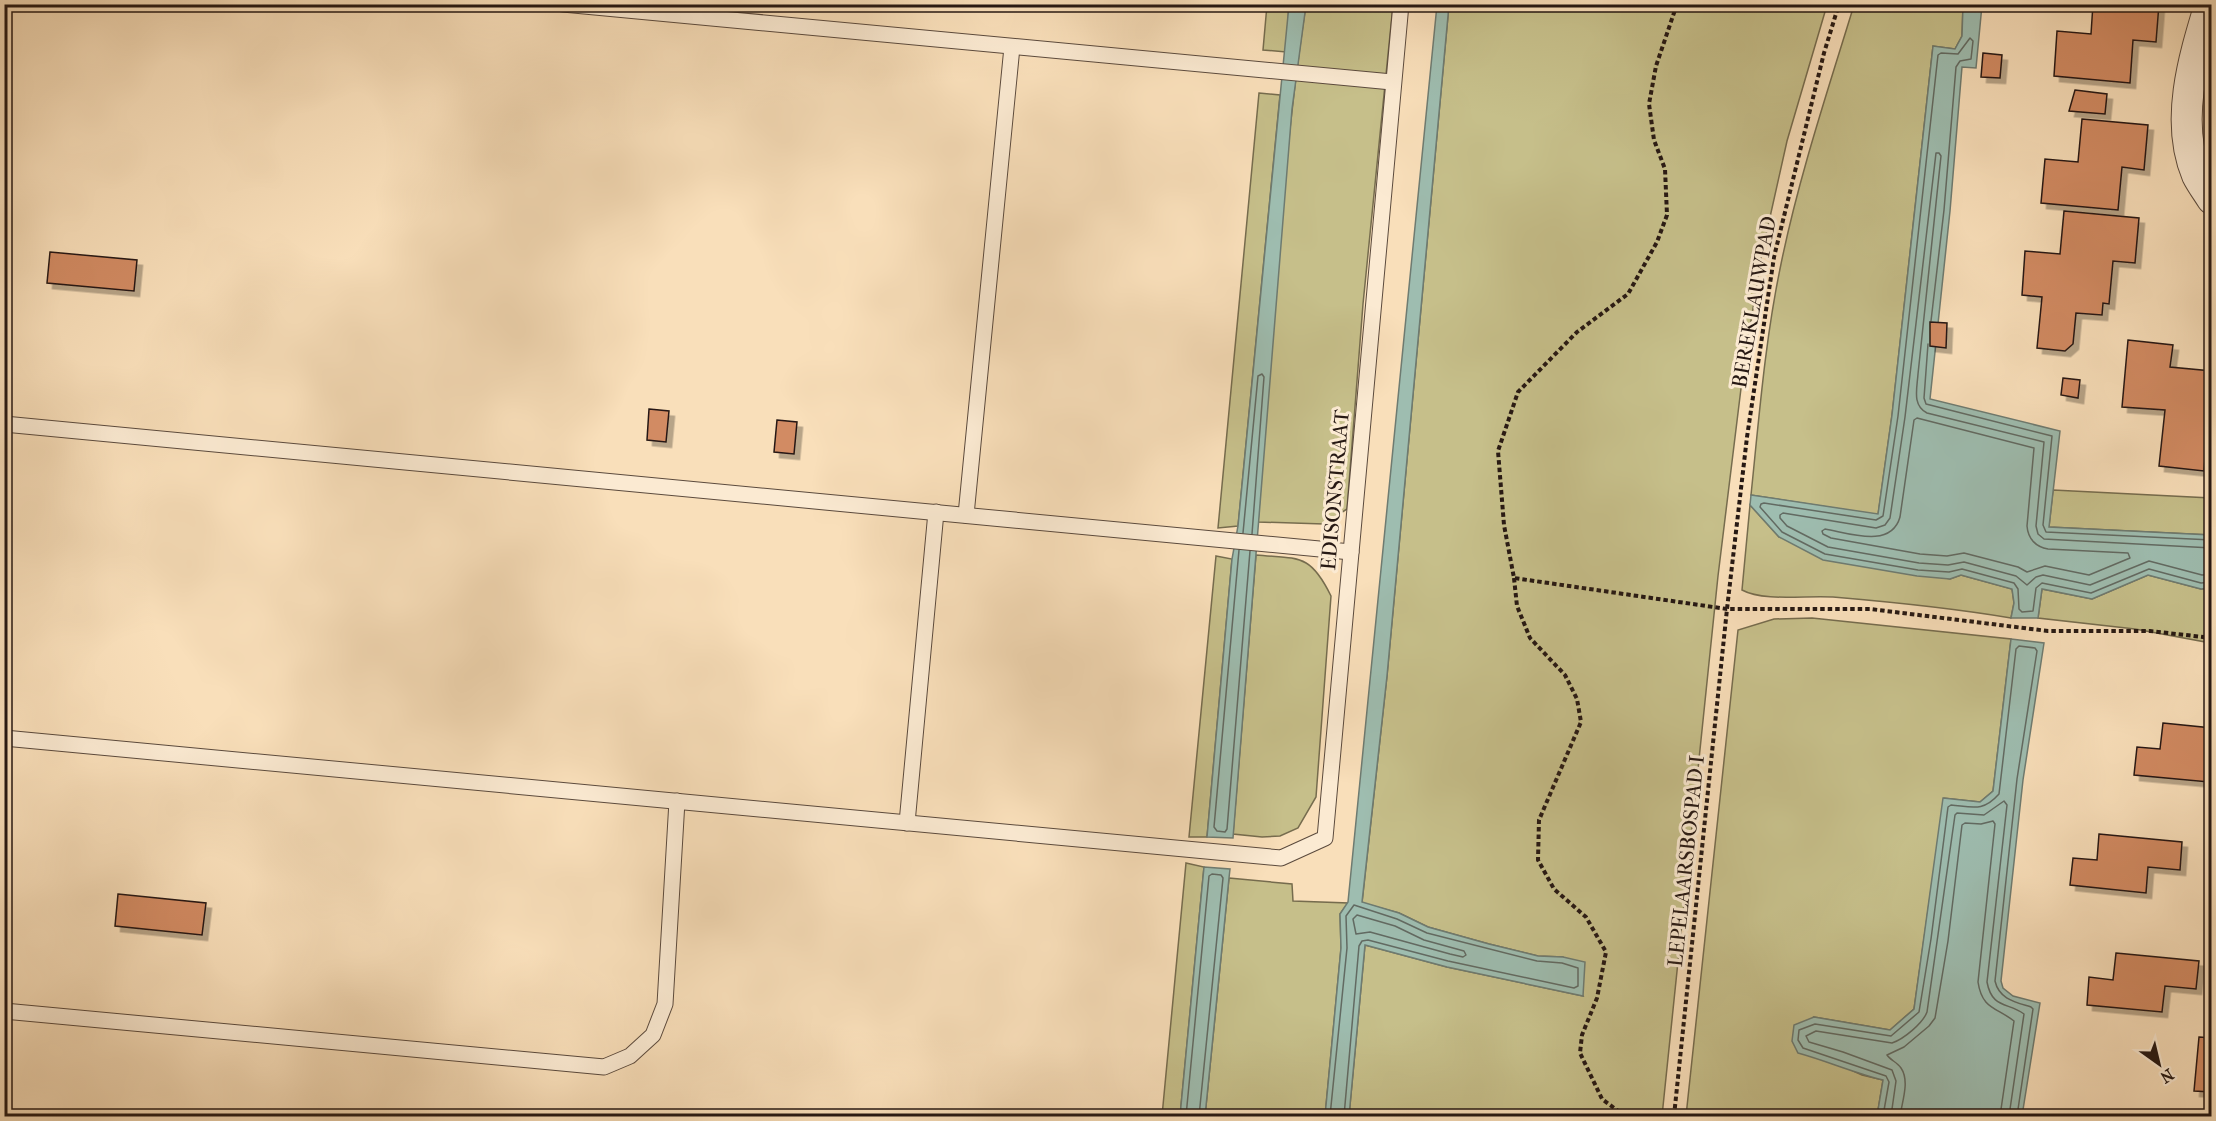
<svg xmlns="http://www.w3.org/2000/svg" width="2216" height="1121" font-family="'IM FELL French Canon',serif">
<defs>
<filter id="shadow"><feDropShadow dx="5.5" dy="5.5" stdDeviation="0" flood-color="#0004"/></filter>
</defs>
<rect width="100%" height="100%" fill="#f9dfba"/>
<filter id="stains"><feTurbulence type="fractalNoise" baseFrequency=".00333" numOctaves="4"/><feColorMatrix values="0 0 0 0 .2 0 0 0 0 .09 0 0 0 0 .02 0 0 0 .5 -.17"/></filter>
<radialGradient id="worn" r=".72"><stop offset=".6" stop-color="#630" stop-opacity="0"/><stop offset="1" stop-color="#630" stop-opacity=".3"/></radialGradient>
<g fill="#c6bf8a" stroke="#766c4e" stroke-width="1.5">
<path d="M1267,5H1289L1286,52L1263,50Z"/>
<path d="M1306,5H1393L1363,304L1347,509L1324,524L1258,522C1272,349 1280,176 1306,5Z"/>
<path d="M1449,5H1827L1787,141L1762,253L1744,364L1718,576L1662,1116H1349L1365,945L1447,967L1583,996L1563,957L1538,956L1489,944L1428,927L1399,913L1362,903L1387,676Z"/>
<path d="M1854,5H1963L1962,36L1955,49L1933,46L1892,415L1878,515L1751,495C1759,418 1765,340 1781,264C1799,176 1828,90 1854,5Z"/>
<path d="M1259,93L1280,95L1238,526L1218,528Z"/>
<path d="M2053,490L2211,498V535L2049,527Z"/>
<path d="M1750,505L1779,537L1950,579L1961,575L2012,589L2014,603L2011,618C1952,608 1892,602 1833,597C1807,595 1764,602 1742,590Z"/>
<path d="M1256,555C1299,559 1310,553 1331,596L1316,797L1298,828L1280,836L1262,837L1233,834Z"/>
<path d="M1216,556L1232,559L1207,837H1189Z"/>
<path d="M2148,575L2201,589L2211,588V643L2135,629L2038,618L2042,589L2092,599Z"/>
<path d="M1812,618L2011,639L1993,791L1980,802L1944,798L1914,1009L1890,1030L1814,1017L1838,1064L1862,1075L1883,1080L1877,1116H1686L1738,630L1774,619Z"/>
<path d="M1186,863L1204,867L1180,1116H1162Z"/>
<path d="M1229,878L1292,884L1293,901L1348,903L1340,914L1341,948L1325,1116H1205Z"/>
</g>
<g fill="#9ebdb0" stroke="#6e7b71" stroke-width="1.5">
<path d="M1289,5H1306L1292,109L1233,838L1207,837L1232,559L1238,526Z"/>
<path d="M1437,5H1449L1387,676L1362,902L1399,913L1428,927L1489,944L1538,956L1563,957L1585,962L1583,996L1447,967L1365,945L1349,1116H1325L1341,948L1340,914L1348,902Z"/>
<path d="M1963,5H1982L1976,68L1962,67L1950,211L1930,399L2060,431L2049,527L2211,535V588L2201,589L2148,575L2092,599L2042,589L2038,618H2011L2014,603L2012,589L1961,575L1950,579L1917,576L1823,560L1779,537L1750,505L1751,495L1878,514L1892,415L1933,46L1955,49L1962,36Z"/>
<path d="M2011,639L2044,643L2023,780L2001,981L2003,988L2013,996L2040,1003L2022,1116H1877L1883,1080C1854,1073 1827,1061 1798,1053L1792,1041L1794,1025L1814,1017L1890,1030L1914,1009L1943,798L1980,802L1993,791Z"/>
<path d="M1204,867L1230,869L1229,878L1205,1116H1180Z"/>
</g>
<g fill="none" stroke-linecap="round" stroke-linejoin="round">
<g stroke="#626a62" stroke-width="1.5">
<path d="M1931,321L1944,210L1956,67L1960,61L1971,59L1973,41L1970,38L1958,54L1941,53L1938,55L1898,416L1883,516L1876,520L1764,503L1761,504L1760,507L1782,532L1825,554L1918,570L1949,572L1962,569L2014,583L2018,589L2019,609L2022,612L2033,611L2036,588L2042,583L2091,593L2149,569L2201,583L2212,582"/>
<path d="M1928,344L1924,398L1926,404L2052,436L2043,525L2046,532L2212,540"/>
<path d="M1917,418L2034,448L2027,526C2028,539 2036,547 2048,549L2128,553L2130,558L2089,575L2045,566L2027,572L2018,567L1964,553L1947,556L1920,554L1831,538L1823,534L1822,531L1825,529C1849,533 1891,549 1900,517L1914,420Z"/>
<path d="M1243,533L1258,376L1262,374L1264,377L1252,534"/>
<path d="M2212,548L2044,539L2038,534L2036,526L2044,442L1927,413C1912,405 1917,389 1918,374L1941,156L1939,153H1936L1905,417L1890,518L1885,525L1876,528L1783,513L1780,515V518L1787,526L1828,547L1919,563L1948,565L1964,562L2016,576L2027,585L2036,577L2043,575L2090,585L2149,561L2202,575L2212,574"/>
<path d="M1239,550L1214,827L1217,831L1225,832L1227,829L1250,551"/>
<path d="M1357,915L1395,926L1424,940L1464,951L1466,955L1463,957L1450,954L1370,932L1356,934L1353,919Z"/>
<path d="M1186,1116L1209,876L1212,874L1221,875L1223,878L1199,1116"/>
<path d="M1330,1116L1347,948L1346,916L1354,905L1397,919L1427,933L1537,961L1562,963L1578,968V986L1574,988L1448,961L1368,940L1362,941L1359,946L1344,1116"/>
<path d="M1883,1116L1889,1082L1886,1076L1803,1048L1798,1040L1799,1030L1815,1024L1891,1036L1919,1012L1931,939L1948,807L1951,805C1973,807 1983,812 1999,794L2016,649L2019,646L2035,648L2037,651L2017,779L1995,981C1999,999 2015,1002 2031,1007L2033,1009L2017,1116"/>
<path d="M1891,1116L1896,1081L1892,1070L1843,1052L1809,1042L1806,1036L1816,1031L1892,1043C1904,1039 1923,1023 1927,1012L1955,815L1957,813L1984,815L2004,801L2007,805L1987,982C1992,1009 2008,1002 2024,1014L2009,1116"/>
<path d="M1900,1116C1902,1102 1910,1081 1901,1068C1897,1062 1890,1060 1887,1055L1904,1047L1929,1026L1935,1018L1948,941L1962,825L1965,823L1981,824L1993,821L1995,824L1978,982C1982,1009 1996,1007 2014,1021L2000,1116"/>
</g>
</g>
<g fill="#d28b63" stroke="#261813" stroke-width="1.5" filter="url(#shadow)">
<path d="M2093,4H2159L2156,42L2133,40L2130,83L2054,76L2057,31L2091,34Z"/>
<path d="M1983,53L2002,55L2000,78L1981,77Z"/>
<path d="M2075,90L2107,94L2105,114L2069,111Z"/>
<path d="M2082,119L2148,125L2144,170L2122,167L2118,210L2041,203L2045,159L2078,162Z"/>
<path d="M2064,211L2139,218L2135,263L2113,261L2109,304L2103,303L2102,315L2076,313L2073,344L2065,351L2037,348L2042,297L2022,295L2025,251L2060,254Z"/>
<path d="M50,252L137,260L134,291L47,283Z"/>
<path d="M1930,322L1947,323L1946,348L1930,346Z"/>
<path d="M2128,340L2173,345L2170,367L2212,371L2204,471L2159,466L2165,410L2122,407Z"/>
<path d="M2063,378L2080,380L2078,398L2061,395Z"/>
<path d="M649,409L669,411L666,442L647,440Z"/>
<path d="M777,420L797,422L794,454L774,452Z"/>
<path d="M2209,499H2212V513H2208Z"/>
<path d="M2163,723L2212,728L2209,782L2134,775L2137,747L2160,749Z"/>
<path d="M2099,834L2182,842L2180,870L2148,867L2146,893L2070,885L2073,858L2097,860Z"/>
<path d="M118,894L206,903L202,935L115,926Z"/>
<path d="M2116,953L2199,961L2196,989L2165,986L2162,1012L2087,1005L2089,977L2113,980Z"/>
<path d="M2199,1037L2212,1038V1092L2194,1091Z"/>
</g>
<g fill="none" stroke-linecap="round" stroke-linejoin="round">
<defs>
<g id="lane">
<path d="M563,4L1392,82"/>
<path d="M4,424L1351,552"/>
<path d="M966,515L1012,47"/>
<path d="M4,738L1281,858L1325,838L1401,4"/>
<path d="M907,823L936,512"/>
<path d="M4,1011L604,1067L630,1056L653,1035L665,1004L677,801"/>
</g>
<path id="street" d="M2210,4C2194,57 2174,121 2197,175C2201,183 2207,191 2212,199"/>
</defs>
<use href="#lane" stroke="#5b4a3d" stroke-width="17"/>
<use href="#street" stroke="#5b4a3d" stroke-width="32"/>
<g stroke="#261813" stroke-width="4" stroke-dasharray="4.5 3" stroke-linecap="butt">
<path d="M1677,4L1656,66L1649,104L1654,140L1665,169L1667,215L1657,242L1628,294L1577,332L1518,392L1498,451L1504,525L1514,578L1727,609H1870L2048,631H2150L2212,638"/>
<path d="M1514,578L1517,606L1530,638L1565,675L1577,699L1581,722L1539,820L1538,860L1554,889L1586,917L1606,952L1597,998L1582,1035L1580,1053L1602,1099L1625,1116"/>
<path d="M1674,1116L1727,609L1747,437L1774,257L1824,53L1839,4"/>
</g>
<use href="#lane" stroke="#fbead2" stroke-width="15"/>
<use href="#street" stroke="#fbead2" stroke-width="30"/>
</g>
<g text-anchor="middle" stroke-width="6" stroke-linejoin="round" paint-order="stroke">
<g font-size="21" fill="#261813" stroke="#fbead2">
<text transform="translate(1754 302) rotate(-80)" y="7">BEREKLAUWPAD</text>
<text transform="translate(1335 490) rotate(-85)" y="7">EDISONSTRAAT</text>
<text transform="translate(1686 861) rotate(-84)" y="7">LEPELAARSBOSPAD I</text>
</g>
</g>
<rect width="2216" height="1121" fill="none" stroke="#f9dfba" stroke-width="24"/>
<rect x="6" y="6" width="2204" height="1109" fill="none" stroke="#261813" stroke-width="3"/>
<rect x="12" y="12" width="2192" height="1097" fill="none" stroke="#261813" stroke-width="1.5"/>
<g transform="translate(2159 1064) rotate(146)" stroke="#fbead2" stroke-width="4.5" paint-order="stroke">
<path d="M0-4.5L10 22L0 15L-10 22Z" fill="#261813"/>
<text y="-9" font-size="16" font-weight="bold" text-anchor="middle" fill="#261813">N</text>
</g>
<rect width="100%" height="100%" filter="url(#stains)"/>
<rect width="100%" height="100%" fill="url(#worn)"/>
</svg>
